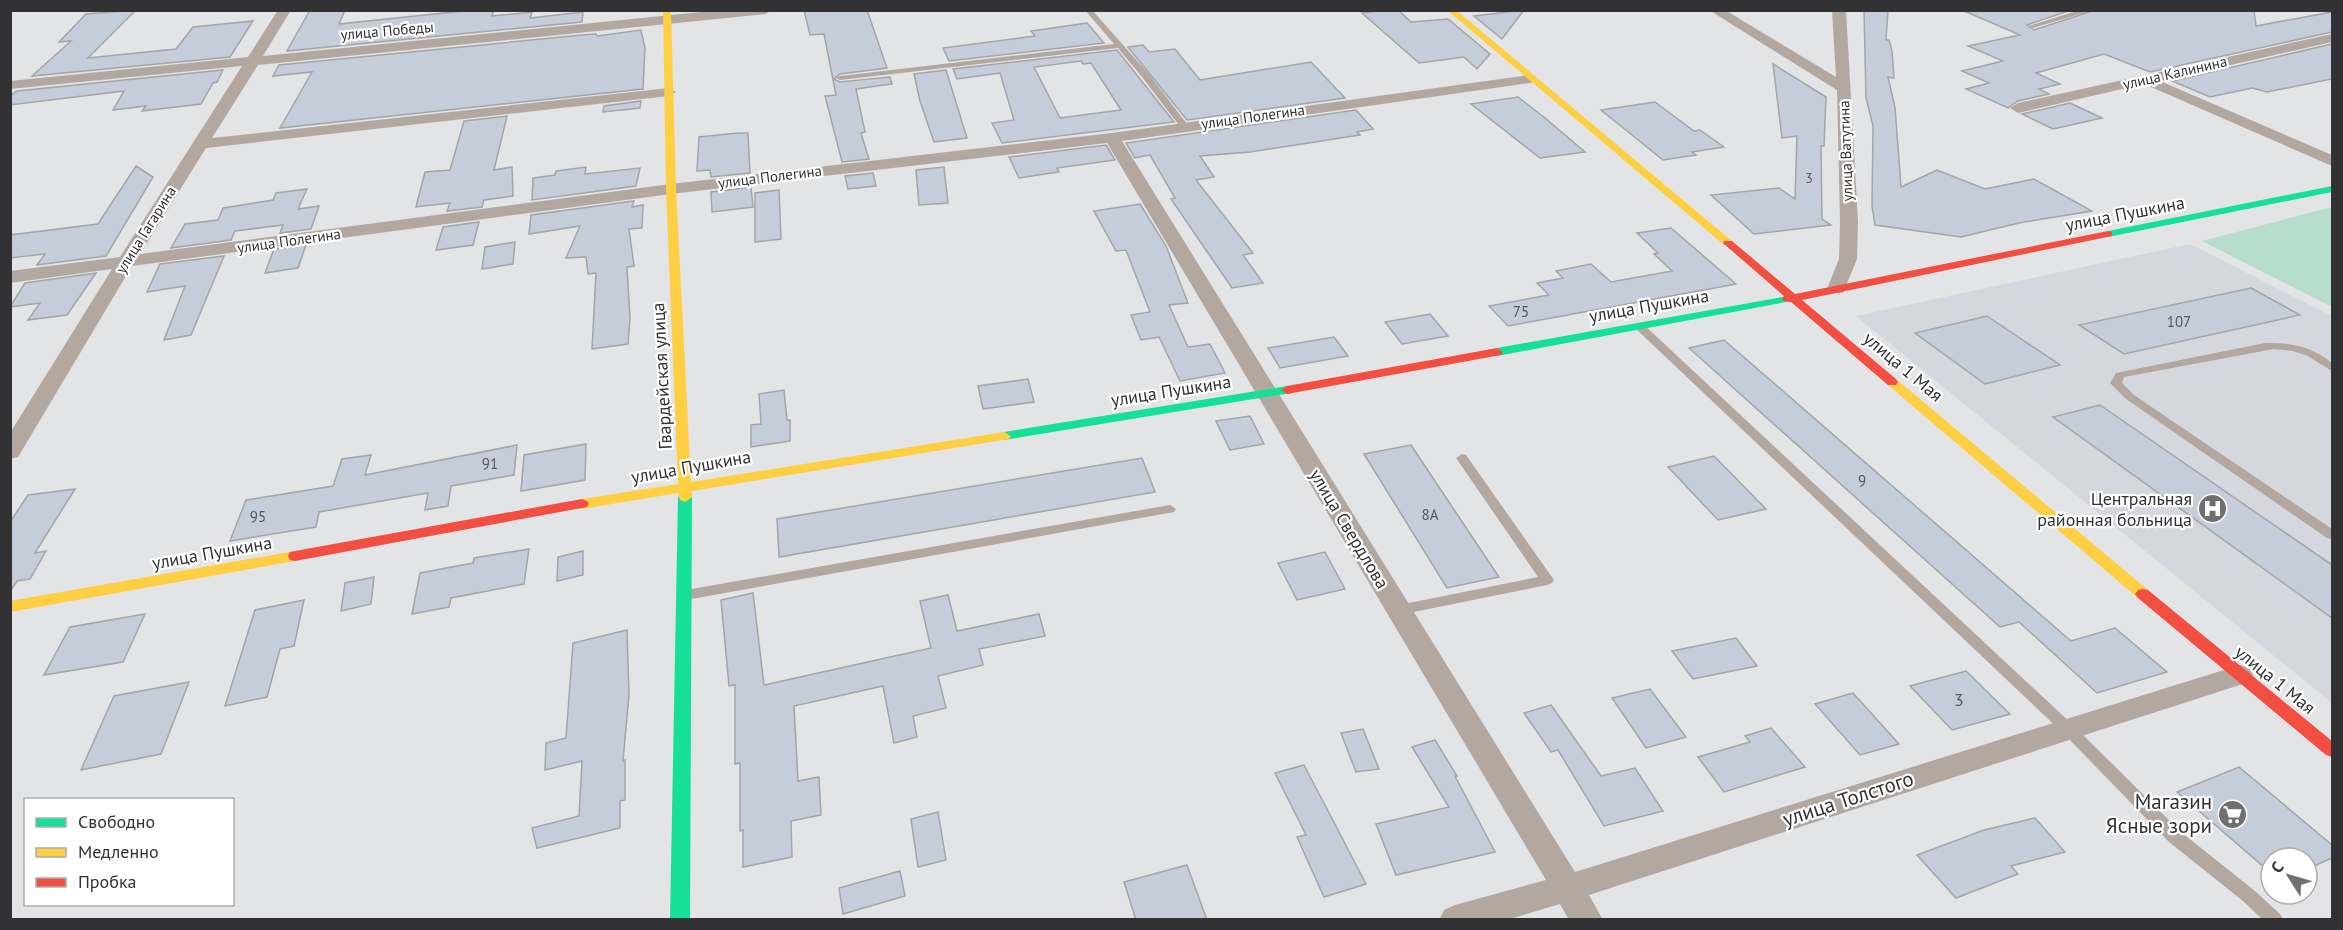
<svg xmlns="http://www.w3.org/2000/svg" width="2343" height="930" font-family="'PT Sans',sans-serif">
<rect width="100%" height="100%" fill="#e3e4e6"/>
<path fill="#d4d7dd" d="M2190,244L2332,316V703L1856,316Z"/>
<path fill="#b7decd" d="M2332,207V307L2202,241Z"/>
<g fill="#c5ccda" stroke="#a4a5a7" stroke-width="1.5" fill-rule="evenodd">
<path d="M136,10L88,58L176,49L193,27L253,21L230,57L32,76L71,41L59,42L86,14Z"/>
<path d="M310,10H345L339,24L472,10H494L492,16L532,12L530,18L583,12L582,22L287,51Z"/>
<path d="M804,10H867L887,68L840,74L834,79L840,82L890,77L892,84L856,89L865,132L861,133L869,159L842,162L825,96L836,95L824,34L810,35Z"/>
<path d="M1386,10H1398L1411,22L1448,19L1490,54L1477,69L1464,57L1419,63L1362,13Z"/>
<path d="M1524,10L1502,39L1474,16Z"/>
<path d="M1864,10H1888L1886,40H1889L1892,51L1894,78L1888,77L1895,107L1901,187L1937,170L1985,189L2034,179L2092,211L2019,223L1961,237L1875,225L1872,206L1873,126L1866,98Z"/>
<path d="M1962,10H2071L2027,25L2034,30L2095,10H2254L2256,26L2332,12V32L2150,72L2104,54L2036,73L2060,84L2039,89L2049,94L2018,101L2008,108L1966,89L1989,83L1962,71L2003,61L1968,46L2020,35Z"/>
<path d="M1087,23L1104,43L949,61L943,48L1035,36L1031,31Z"/>
<path d="M641,30L645,48L643,89L280,128L312,72L273,76L279,65L582,35L596,34L597,36Z"/>
<path d="M2332,44V79L2267,92L2252,88L2210,97L2172,81Z"/>
<path d="M1143,45L1149,52L1175,49L1200,80L1311,62L1345,98L1187,120L1128,47Z"/>
<path d="M1117,50L1174,122L1002,143L992,123L1014,120L1000,73L957,79L953,69ZM1081,61L1083,64L1091,63L1121,110L1060,118L1034,67Z"/>
<path d="M1773,64L1826,97L1824,146H1821L1822,219L1831,225L1754,234L1711,195L1779,188L1795,199L1797,136L1782,138Z"/>
<path d="M223,70L217,82L213,83L201,104L142,111L146,106L113,110L124,91L10,105V96L17,91Z"/>
<path d="M946,70L967,138L934,142L920,101L914,74Z"/>
<path d="M1518,97L1545,118L1585,152L1540,158L1471,104Z"/>
<path d="M641,101L640,108L603,112L604,106Z"/>
<path d="M1655,102L1694,131L1700,130L1724,147L1692,152L1696,155L1663,160L1601,110Z"/>
<path d="M2070,103L2102,118L2053,129L2022,114Z"/>
<path d="M1356,110L1373,129L1357,132L1360,135L1250,152L1200,156L1214,177L1196,180L1253,253L1243,255L1263,283L1232,288L1171,199L1175,198L1150,155L1135,158L1126,143Z"/>
<path d="M507,116L494,170L512,167L513,196L484,200L482,207L447,211L450,203L416,207L425,172L450,170L464,121Z"/>
<path d="M738,133H748L750,173L711,177L710,170L697,171L699,137Z"/>
<path d="M1106,145L1115,160L1057,168L1059,172L1019,178L1009,157Z"/>
<path d="M136,166L153,177L106,256L37,265L45,254L10,258V235L98,224Z"/>
<path d="M586,167L585,174L640,168L636,186L532,200L533,178L555,175L556,171Z"/>
<path d="M944,167L948,203L919,205L916,170Z"/>
<path d="M873,173L876,186L848,189L845,176Z"/>
<path d="M751,187L753,207L712,212L711,192Z"/>
<path d="M307,189L298,209L319,206L311,229L280,233L283,225L235,231L231,240L171,248L185,224L218,220L223,208L273,200L276,193Z"/>
<path d="M779,190L781,239L755,242V193Z"/>
<path d="M634,201L632,207L643,205L642,228L629,229L634,266L627,267L630,318L628,344L592,349L596,273L588,274L586,257L566,258L580,226L529,234L531,215Z"/>
<path d="M1140,204L1166,246L1188,303L1169,305L1188,347L1210,344L1225,373L1180,381L1159,337L1141,340L1131,315L1150,312L1126,250L1116,251L1094,211Z"/>
<path d="M479,222L473,245L436,250L443,227Z"/>
<path d="M1671,228L1736,284L1508,326L1489,306L1549,295L1537,283L1563,278L1556,271L1591,264L1611,282L1672,271L1654,254L1658,253L1637,233Z"/>
<path d="M515,242L513,264L482,269L485,247Z"/>
<path d="M306,245L298,268L265,273L274,249Z"/>
<path d="M224,256L191,335L164,340L185,286L147,292L160,264Z"/>
<path d="M96,273L67,315L28,320L40,303L10,307L25,283Z"/>
<path d="M2251,288L2300,315L2124,354L2079,325Z"/>
<path d="M1430,314L1448,336L1402,344L1385,322Z"/>
<path d="M1987,316L2060,365L1985,384L1915,333Z"/>
<path d="M1334,337L1348,356L1280,368L1268,348Z"/>
<path d="M1724,340L2071,641L2115,628L2167,672L2097,693L2019,622L2000,627L1689,348Z"/>
<path d="M1028,379L1034,402L983,409L978,386Z"/>
<path d="M784,390L787,420H790V441L751,447V425L761,424L759,394Z"/>
<path d="M2100,405L2332,565V618L2053,417Z"/>
<path d="M1250,416L1264,444L1230,450L1216,421Z"/>
<path d="M586,444L585,480L521,491L524,455Z"/>
<path d="M517,445L514,475L451,486L448,506L425,510L428,493L319,512L316,527L230,541L246,500L333,486L342,459L371,455L365,475Z"/>
<path d="M1411,445L1499,577L1447,588L1364,454Z"/>
<path d="M1714,456L1766,509L1718,520L1668,467Z"/>
<path d="M1142,458L1155,492L779,557L777,519Z"/>
<path d="M75,489L35,553L46,551L30,579L17,581L10,592V522L28,495Z"/>
<path d="M529,549L524,584L451,598L449,607L412,614L420,573L473,563L474,558Z"/>
<path d="M583,551V575L557,581L558,557Z"/>
<path d="M1325,552L1345,589L1297,600L1278,563Z"/>
<path d="M374,577L371,604L341,611L345,583Z"/>
<path d="M753,593L764,685L931,648L920,601L948,595L957,631L1039,614L1045,636L979,649L983,665L938,676L946,708L913,716L917,737L894,743L883,686L794,706L798,781L819,777L821,815L791,821L792,857L743,867V830L740,831V763L735,764V685L729,686L721,600Z"/>
<path d="M304,600L294,646L280,649L267,697L225,706L255,610Z"/>
<path d="M145,614L123,662L44,675L70,627Z"/>
<path d="M627,630L629,695L623,761L625,760V800L620,801V828L537,848L532,828L579,816L582,761L545,770L546,743L566,738L573,643Z"/>
<path d="M1736,638L1757,666L1693,679L1672,651Z"/>
<path d="M1966,671L2010,714L1952,730L1910,686Z"/>
<path d="M189,682L161,754L81,770L114,696Z"/>
<path d="M1650,689L1686,737L1646,748L1612,698Z"/>
<path d="M1853,693L1899,744L1860,755L1815,704Z"/>
<path d="M1551,705L1601,776L1635,768L1663,811L1604,826L1558,750L1551,752L1524,713Z"/>
<path d="M1771,728L1805,767L1724,792L1698,757L1750,742L1745,736Z"/>
<path d="M1363,729L1379,769L1356,772L1341,733Z"/>
<path d="M1435,740L1457,776H1455L1495,852L1396,875L1376,824L1449,807L1412,747Z"/>
<path d="M1304,765L1340,834L1366,884L1324,897L1297,837L1306,835L1275,773Z"/>
<path d="M2239,767L2332,845V858L2307,869V858H2271V873L2177,792Z"/>
<path d="M938,812L946,860L918,867L911,819Z"/>
<path d="M2035,818L2065,852L2011,866L2018,874L1956,898L1917,855L1984,830Z"/>
<path d="M1187,865L1207,920H1136L1124,882Z"/>
<path d="M900,871L905,896L843,914L839,888Z"/>
</g>
<g fill="none" stroke-linecap="round" stroke-linejoin="round">
<g fill="#b3a89f" fill-rule="evenodd">
<path d="M1085,10H1092L1148,73L1187,124V128H1181L1142,77L1118,48L840,80L836,78L840,76L1114,44Z"/>
<path d="M2080,10H2093L2033,28L2029,26Z"/>
<path d="M1639,323L1643,324L2073,725L2181,832L2255,891L2281,915L2283,920H2263L2243,901L2169,842L2063,733L1635,328L1634,326Z"/>
<path d="M2265,343C2289,342 2313,347 2332,363V371L2306,355L2292,351L2274,349L2124,377L2122,383L2134,395L2332,529V539L2327,538L2126,399L2110,383L2116,373Z"/>
<path d="M1462,454L1466,455L1554,580L1552,583L1547,585L1399,615L1394,613L1392,610L1394,607L1399,605L1538,577L1456,458Z"/>
<path d="M1170,505L1176,509L1174,512L686,600L681,598L679,595L681,592L686,590Z"/>
</g>
<g fill="#b3a89f" fill-rule="evenodd">
<path d="M278,10H291L263,56L721,10H772L766,14L258,65L212,138L669,88L676,92L669,96L206,148L140,254L671,184L1112,133L1530,75L1535,76L1537,79L1535,82L1530,83L1122,141L1575,872L2240,665L2249,668L2253,675L2249,682L1589,895L1603,920H1569L1560,904L1507,920H1439L1444,910L1455,905L1546,880L1107,143L671,194L132,266L21,452L18,457L10,459V433L112,269L10,283V271L120,257L242,66L10,89V81L248,57Z"/>
<path d="M1709,10H1725L1836,77L1832,10H1846L1858,222L1857,259L1843,293H1829L1827,289L1839,259L1840,222L1837,90Z"/>
<path d="M2332,34V42L2160,81L2332,155V166L2144,84L2018,113L2010,108L2018,103Z"/>
</g>
<g fill="#16e098" fill-rule="evenodd">
<path d="M2332,186V192L2108,237L2103,234L2108,231Z"/>
<path d="M1788,296L1792,297V301L1497,356L1491,352L1497,348Z"/>
<path d="M1287,386L1291,387L1293,390L1291,393L1004,440L997,436L1004,432Z"/>
<path d="M685,492L692,497L690,920H670L678,497Z"/>
</g>
<g fill="#ffcf43" fill-rule="evenodd">
<path d="M663,10H671L676,189L691,482L1004,432L1011,436L1009,439L692,491V497L685,502L680,500L678,493L582,509L577,507L575,504L577,501L582,499L678,484L666,189Z"/>
<path d="M1447,10H1456L1732,241V245H1724Z"/>
<path d="M1892,378L1896,379L2148,590L2151,594L2148,598H2138L1888,385L1886,382L1888,379Z"/>
<path d="M295,551L300,552L302,556L300,560L10,612V601Z"/>
</g>
<g fill="#f24e42" fill-rule="evenodd">
<path d="M2108,231L2112,232V236L1802,300L1896,379L1898,382L1896,385H1888L1791,302L1784,301L1782,299L1784,296L1723,243L1724,241H1732L1795,294Z"/>
<path d="M1497,348L1503,352L1501,355L1287,394L1281,390L1287,386Z"/>
<path d="M582,499L587,501L589,504L587,507L295,561L290,560L288,556L290,552L295,551Z"/>
<path d="M2143,589L2148,590L2332,741V757L2326,755L2138,598L2135,594L2138,590Z"/>
</g>
</g>
<defs>
<symbol id="hospital-disc" viewBox="-11 -11 22 22"><circle r="9.5" fill="#707072" stroke="#fff"/><path d="M-5-5h3v3.5h4V-5h3V5h-3V1.5h-4V5h-3Z" fill="#fff"/></symbol>
<symbol id="supermarket-disc" viewBox="-11 -11 22 22"><circle r="9.5" fill="#707072" stroke="#fff"/><path d="M-6-5.5h2.5l.6 2H6L4.5 2H-2.5L-4.4-4H-6ZM-1.5 3.2a1.3 1.3 0 1 0 .1 0ZM3 3.2a1.3 1.3 0 1 0 .1 0Z" fill="#fff"/></symbol>
</defs>
<g fill-rule="evenodd">
<use href="#hospital-disc" x="2196" y="492" width="33" height="33"/>
<use href="#supermarket-disc" x="2216" y="798" width="33" height="33"/>
</g>
<g text-anchor="middle" stroke-width="4.5" stroke-linejoin="round" paint-order="stroke">
<g font-size="14" fill="#57585e">
<text x="1809" y="183">3</text>
</g>
<g font-size="15" fill="#323234" stroke="#fff">
<text transform="translate(387 31) rotate(-5)" y="5">улица Победы</text>
<text transform="translate(2175 73) rotate(-13)" y="5">улица Калинина</text>
<text transform="translate(1253 117) rotate(-8)" y="5">улица Полегина</text>
<text transform="translate(1846 151) rotate(-92)" y="5">улица Ватутина</text>
<text transform="translate(770 177) rotate(-7)" y="5">улица Полегина</text>
<text transform="translate(146 230) rotate(-58)" y="5">улица Гагарина</text>
<text transform="translate(289 241) rotate(-8)" y="5">улица Полегина</text>
</g>
<g font-size="15" fill="#57585e">
<text x="1521" y="317">75</text>
<text x="2179" y="327">107</text>
<text x="490" y="469">91</text>
<text x="1862" y="486">9</text>
<text x="1430" y="520">8А</text>
<text x="258" y="522">95</text>
</g>
<g font-size="18" fill="#323234" stroke="#fff">
<text transform="translate(2125 214) rotate(-11)" y="6">улица Пушкина</text>
<text transform="translate(1649 306) rotate(-10)" y="6">улица Пушкина</text>
<text transform="translate(1903 367) rotate(40)" y="6">улица 1 Мая</text>
<text transform="translate(662 376) rotate(-93)" y="6">Гвардейская улица</text>
<text transform="translate(1171 391) rotate(-9)" y="6">улица Пушкина</text>
<text transform="translate(691 467) rotate(-10)" y="6">улица Пушкина</text>
<text transform="translate(1349 529) rotate(59)" y="6">улица Свердлова</text>
<text transform="translate(212 553) rotate(-10)" y="6">улица Пушкина</text>
<text transform="translate(2275 680) rotate(39)" y="6">улица 1 Мая</text>
</g>
<g font-size="18" fill="#323234" stroke="#fff" text-anchor="end">
<text x="2192" y="505">Центральная<tspan x="2192" dy="21">районная больница</tspan></text>
</g>
<g font-size="18" fill="#57585e">
<text x="1959" y="706">3</text>
</g>
<g font-size="21" fill="#323234" stroke="#fff">
<text transform="translate(1848 799) rotate(-18)" y="7">улица Толстого</text>
</g>
<g font-size="21" fill="#323234" stroke="#fff" text-anchor="end">
<text x="2212" y="809">Магазин<tspan x="2212" dy="24">Ясные зори</tspan></text>
</g>
</g>
<rect width="2343" height="930" fill="none" stroke="#323234" stroke-width="24"/>
<rect x="24" y="798" width="210" height="108" fill="#ffffff" stroke="#adadae" stroke-width="1.5"/>
<rect x="36" y="818" width="30" height="9" fill="#16e098" stroke="#adadae" stroke-width="1.5"/>
<text x="78" y="828" font-size="18" fill="#323234">Свободно</text>
<rect x="36" y="848" width="30" height="9" fill="#ffcf43" stroke="#adadae" stroke-width="1.5"/>
<text x="78" y="858" font-size="18" fill="#323234">Медленно</text>
<rect x="36" y="878" width="30" height="9" fill="#f24e42" stroke="#adadae" stroke-width="1.5"/>
<text x="78" y="888" font-size="18" fill="#323234">Пробка</text>
<g transform="translate(2289 876) rotate(307)"><circle r="28" fill="#ffffff" stroke="#adadae" stroke-width="1.5"/>
<path d="M0-4.5L10 22L0 15L-10 22Z" fill="#707072"/>
<text y="-9" font-size="16" font-weight="bold" text-anchor="middle" fill="#323234">С</text>
</g>
</svg>
